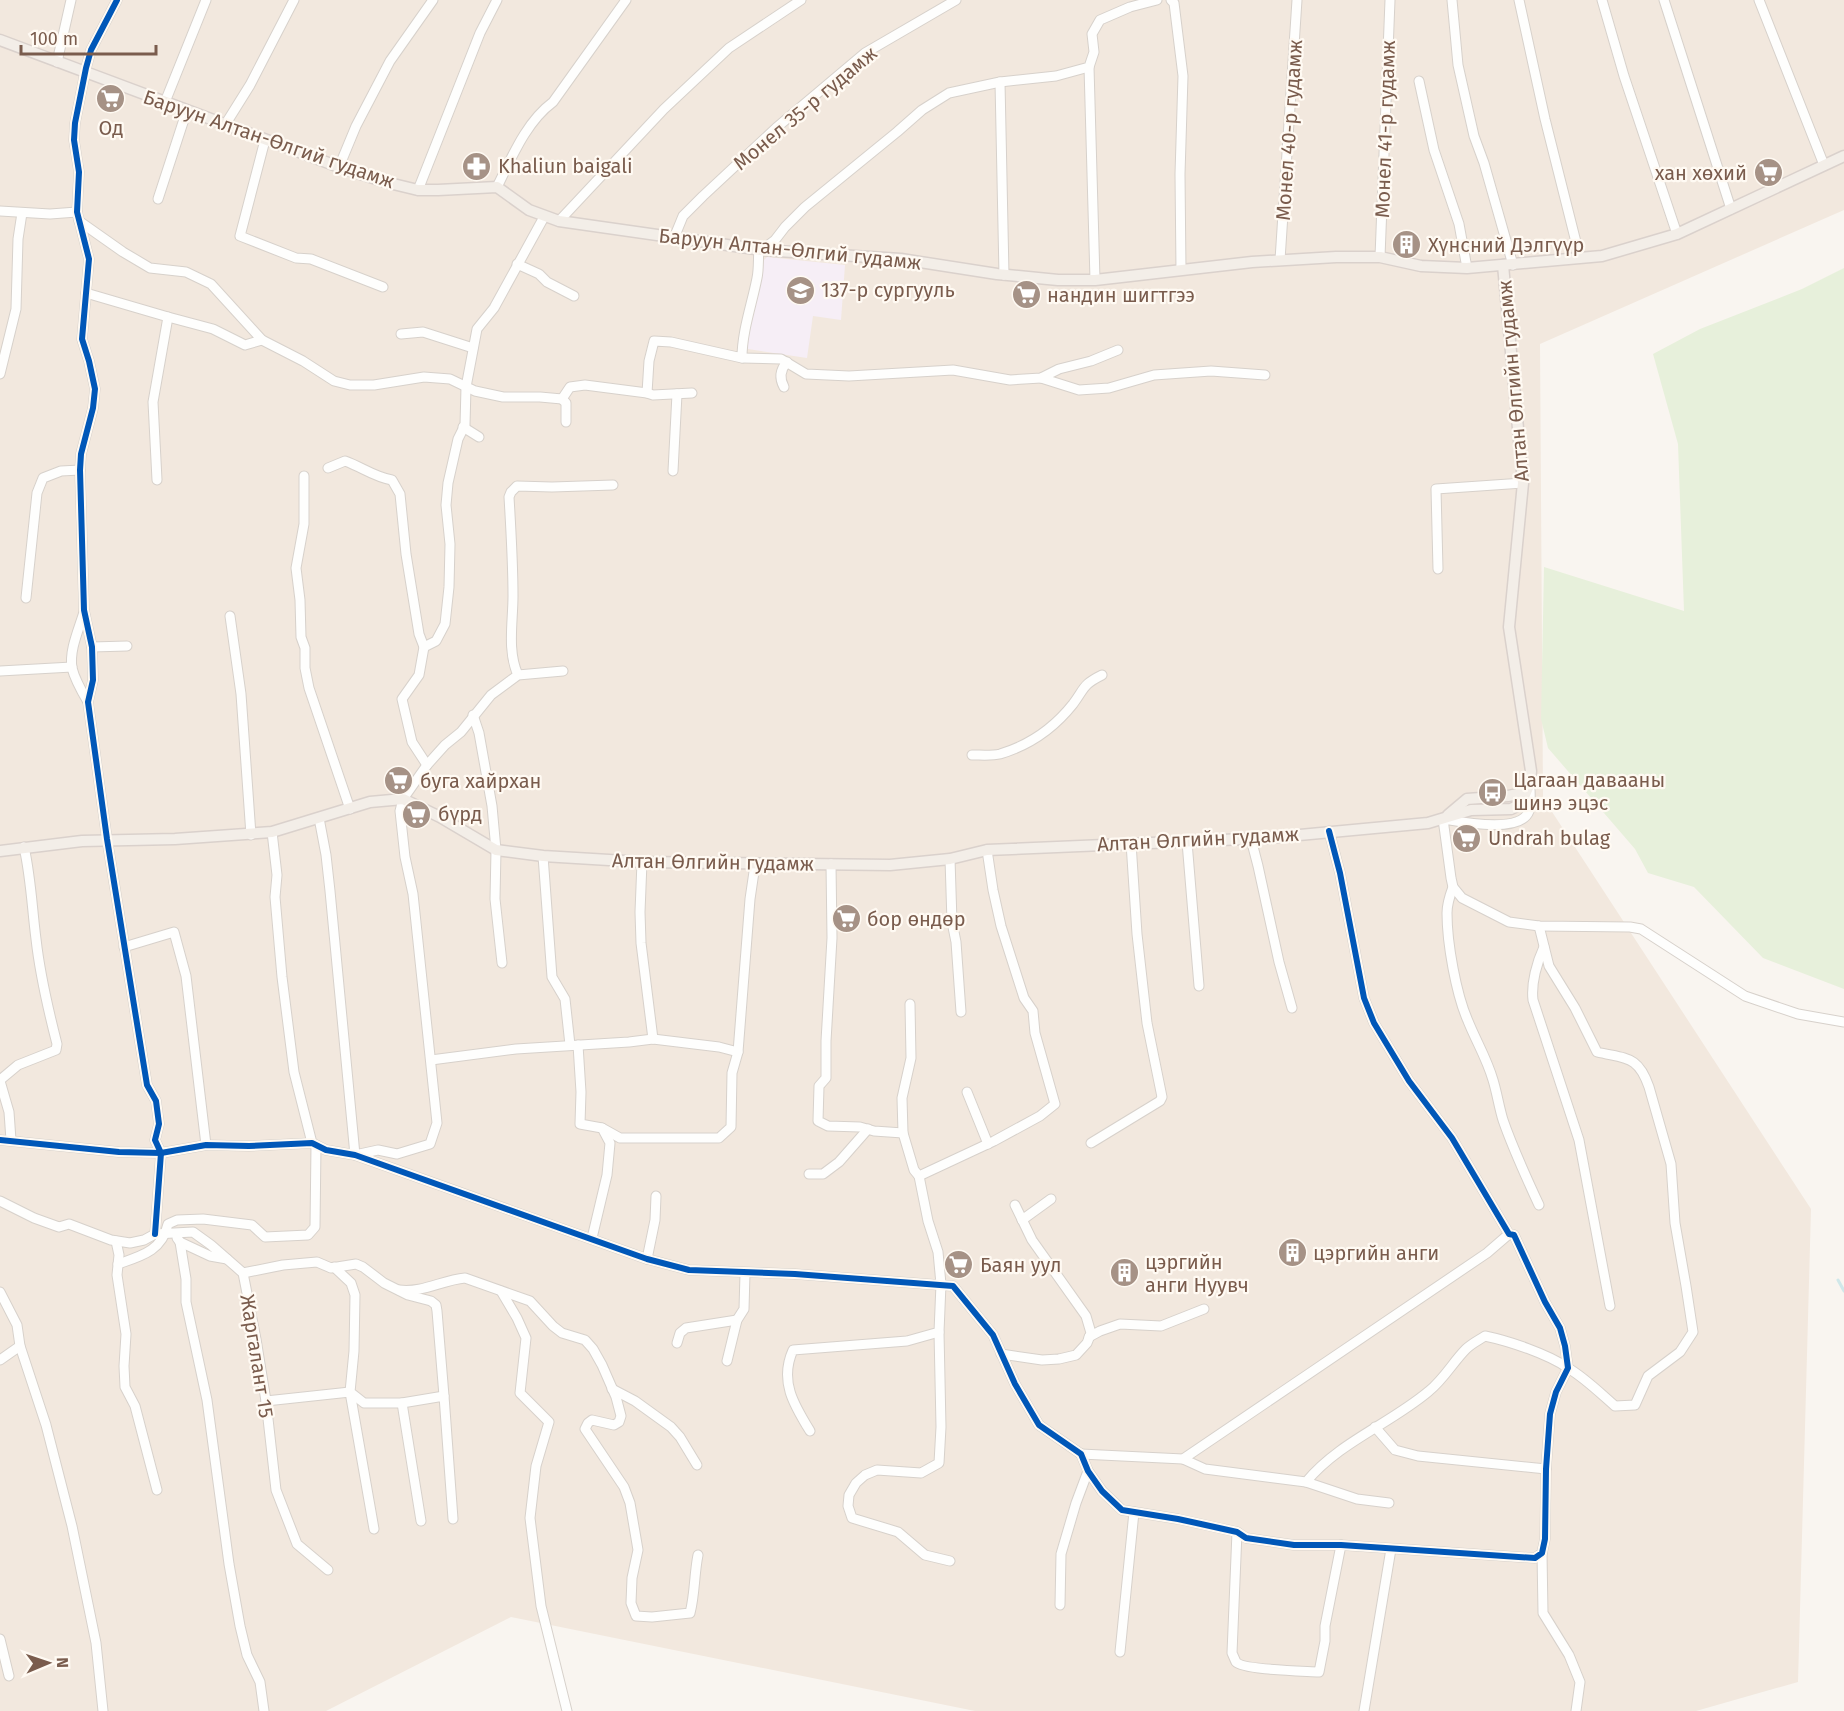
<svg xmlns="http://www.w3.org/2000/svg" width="1844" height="1711" font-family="'Fira Sans',sans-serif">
<rect width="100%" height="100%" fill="#f9f5f0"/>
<path fill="#f2e8de" d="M0,0H1844V210L1540,344L1543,798L1811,1209L1798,1682L1696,1711H975L511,1617L326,1711H0Z"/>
<path fill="#f6eef6" d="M767,257L845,265L841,320L813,316L807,358L748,349L746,345L745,342L764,260Z"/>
<path fill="#e7f0db" d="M1844,268V989L1763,958L1694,887L1648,873L1635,849L1548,748L1541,719L1544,567L1684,611L1678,444L1653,354L1700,329L1802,289Z"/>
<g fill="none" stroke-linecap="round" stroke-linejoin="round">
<path stroke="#d0e8ea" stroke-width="3" d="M1838,1280L1844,1291"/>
<defs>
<g id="minor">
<path d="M117,0L91,50L86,68L75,123L74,140L79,172L77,212L89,259L82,339L89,361L95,389L93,408L81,454L80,470L84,610L92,647L93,680L88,702L107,839L147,1085L156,1101L159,1124L155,1140L161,1153L155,1234"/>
<path d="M1171,0L1174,3L1183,76L1180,174L1181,270"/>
<path d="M1452,0L1458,65L1474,136L1484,163L1513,265"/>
<path d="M1519,0L1545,119L1580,258"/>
<path d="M1602,0L1624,76L1677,234"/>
<path d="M1664,0L1731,209"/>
<path d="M1759,0L1824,165"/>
<path d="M57,62L71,0"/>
<path d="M1089,67L1095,280"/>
<path d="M1419,81L1434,150L1459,224L1467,268"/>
<path d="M1000,82L1004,275"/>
<path d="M165,102L206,0"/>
<path d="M225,125L250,85L294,0"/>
<path d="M265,140L240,236L296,258L311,259L383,287"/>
<path d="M339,167L356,126L390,61L433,0"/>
<path d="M497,187C512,157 526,122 553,102L626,0"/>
<path d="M418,190L480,33L497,0"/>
<path d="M158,199L187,110"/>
<path d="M0,211L50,214L77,212"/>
<path d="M79,221L123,252L150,268L186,272L211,284L262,340L303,361L334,381L350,385H374L424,377L450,379L475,391L503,397H540L562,399L570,387L585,385L647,393L653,395L692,393"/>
<path d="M559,221L664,109L729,48L801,0"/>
<path d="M674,238L683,216L703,196L776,128L865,53L956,0"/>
<path d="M762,250L775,240L785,227L805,207L897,132L922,110L949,93L1000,82L1056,76L1089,67L1094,52L1092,34L1100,20L1130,7L1157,0"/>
<path d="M1380,257L1390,0"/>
<path d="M1280,260L1297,0"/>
<path d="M517,264L539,274L547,282L574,296"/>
<path d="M86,293L168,317L153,402L157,480"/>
<path d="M168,317L213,329L245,345L262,340"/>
<path d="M401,334L423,332L473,348"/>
<path d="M742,358L781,359L806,374L849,376L953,370L1010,380L1041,378L1059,369L1091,361L1118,350"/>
<path d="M0,374L16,309L18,239L22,213"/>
<path d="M1041,378L1079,390L1109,388L1154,375L1211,371L1265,375"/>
<path d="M784,387C779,378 780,370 787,362"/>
<path d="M647,393L649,361L654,341L671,342L742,358C742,331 752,304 757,278C759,269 758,259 759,249"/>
<path d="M562,399L566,403V422"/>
<path d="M463,427L479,437"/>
<path d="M328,468L345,461C362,467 374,477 392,480L400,494L406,554L419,634L424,647"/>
<path d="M673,471L677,394"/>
<path d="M304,476V524L296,568L300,600L301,637L305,648V668L309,688L350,809"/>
<path d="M1438,569L1436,489L1523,483"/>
<path d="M26,598L37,493L43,478L61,471L80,470"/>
<path d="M84,612C79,629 69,650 72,668C75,680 82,692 88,702"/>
<path d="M230,616L241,694L251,835"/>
<path d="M92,647L127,646"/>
<path d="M0,671L72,667"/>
<path d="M518,675C507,651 513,622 513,596C513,563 511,530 509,497L511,492L517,486L552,487L613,485"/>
<path d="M473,715L479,733L492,806L496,850L495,899L502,963"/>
<path d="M972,755C981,755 992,756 1000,754C1030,745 1054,728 1073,704C1085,688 1082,685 1102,675"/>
<path d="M427,765L412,742L402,699L419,675L424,647L436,641L445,624L449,587L450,544L446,505L448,483L458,439L465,425L466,387L477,329L494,308L544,217"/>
<path d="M1530,787C1530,794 1531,804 1529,811C1521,834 1461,822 1443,819L1451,878L1453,887L1462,898L1509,922L1539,926L1630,927L1641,929L1745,996L1798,1014L1844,1022"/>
<path d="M319,818L326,855L330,891L355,1155L378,1150L397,1154L430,1144L437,1123L413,894L405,857L400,811L403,799L427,765L445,745L461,732L491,695L518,675L563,671"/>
<path d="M272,832L277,875L275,897L282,977L294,1072L312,1143"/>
<path d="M1251,839L1258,866L1279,962L1292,1008"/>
<path d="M1187,842L1199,986"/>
<path d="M543,856L552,977L565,999L570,1045"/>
<path d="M950,859L952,922L956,942L961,1012"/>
<path d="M642,862L640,912L641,943L653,1039"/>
<path d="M831,864L832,938L826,1041V1078L819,1086L818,1121L828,1126L860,1127L874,1131L903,1133"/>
<path d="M1453,887C1450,895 1447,904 1447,913C1447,943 1456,994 1468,1021C1476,1041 1487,1059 1493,1080C1497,1093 1499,1107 1503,1120C1513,1149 1526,1177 1539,1205"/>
<path d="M124,947L174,932L186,976L206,1145"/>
<path d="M1544,947C1537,962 1531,983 1533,1000L1579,1140L1610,1306"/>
<path d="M910,1004L911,1058L902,1098L903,1133L914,1170L919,1176L994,1141L1040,1116L1055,1104L1035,1033L1033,1011L1024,998L1001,926L993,890L987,850"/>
<path d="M578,1045L581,1092L580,1124L602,1128L610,1143L607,1175L592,1238"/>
<path d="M431,1060L516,1049L629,1042L653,1039L719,1047L738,1052"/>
<path d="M0,1080L18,1065L56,1050L57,1044C48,1009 40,975 36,939C32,908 31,878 24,847"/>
<path d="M0,1081L9,1112L11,1140"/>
<path d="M967,1092L988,1144"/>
<path d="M602,1128L620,1138H719L731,1127L732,1073L738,1052L750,899L755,865"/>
<path d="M0,1140L119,1152L161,1153L206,1145L249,1146L312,1143L326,1150L355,1155L647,1259L689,1270L795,1274L953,1286L993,1335L1015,1384L1039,1425L1081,1454L1088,1471L1102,1491L1122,1510L1178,1519L1219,1528L1237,1532L1246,1538L1294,1545H1341L1535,1558L1542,1553L1545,1539L1546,1469L1550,1414L1556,1392L1568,1368L1565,1346L1560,1328L1545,1302L1514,1235L1509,1234L1452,1138L1409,1081L1374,1023L1364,998L1340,873L1329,831"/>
<path d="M1091,1143L1160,1101L1162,1097L1147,1023L1137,934L1131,843"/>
<path d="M809,1174H823L839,1162L868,1129"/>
<path d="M0,1201L34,1218L59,1227L69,1224L111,1240L130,1243L144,1240L155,1234L193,1232L211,1245L243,1273L256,1339L266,1401L276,1490L297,1544L328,1570"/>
<path d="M1022,1220L1051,1199"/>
<path d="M177,1238L180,1242L210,1256L227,1259"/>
<path d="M116,1241L119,1255L117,1275L126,1334L124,1366L125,1387L135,1406L157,1490"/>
<path d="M180,1242L186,1279V1302L207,1400L229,1564L240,1626L247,1655L260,1682L264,1711"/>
<path d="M647,1259L655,1220L656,1196"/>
<path d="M118,1264C141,1256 162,1251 168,1224L177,1220L203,1219L252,1225L265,1237L308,1235L315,1227L316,1145"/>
<path d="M334,1267L351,1283L355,1295L354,1351L350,1392L364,1403H402L444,1396L453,1519"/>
<path d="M243,1273L283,1265L317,1262L331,1268L356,1264L363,1267L384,1283L408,1295L431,1301L436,1305L437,1311L444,1396"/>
<path d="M399,1290C423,1293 442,1280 465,1278L530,1301L553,1326L562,1333L585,1340L593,1349L602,1365L616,1397L621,1416L619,1422L614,1425L592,1420L588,1423L585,1429L624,1487L630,1503L638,1550L632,1578L631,1603L636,1616L652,1617L690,1613C695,1594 694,1575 698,1555"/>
<path d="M501,1291L517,1318L526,1338L520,1393L549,1422L536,1466L530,1518L541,1606L567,1711"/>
<path d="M0,1292L17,1325L20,1346L46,1425L72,1526L96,1643L103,1711"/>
<path d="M939,1332L941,1427L939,1463L921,1473L877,1470L865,1475L856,1483L849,1495L848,1506L852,1518L898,1532L925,1555L950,1561"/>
<path d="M1089,1337L1100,1331L1120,1324L1161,1326L1204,1309"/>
<path d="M677,1343L680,1333L686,1328L737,1320"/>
<path d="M1001,1354L1042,1360L1059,1359L1076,1355L1087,1343L1091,1333L1086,1316L1032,1240L1015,1205"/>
<path d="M0,1360L20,1346"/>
<path d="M727,1361L737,1320L744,1309L745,1273"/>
<path d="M612,1389L635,1401L671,1427L680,1437L697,1465"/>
<path d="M266,1401L350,1392L374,1529"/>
<path d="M402,1403L421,1521"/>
<path d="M1375,1427L1395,1450L1418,1456L1546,1469"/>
<path d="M810,1431C794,1405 779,1381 793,1350L907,1341L939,1332L941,1284L938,1252L928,1221L919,1176"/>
<path d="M1081,1454L1183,1459L1487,1253L1509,1234"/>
<path d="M1183,1459L1205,1469L1306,1482C1339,1442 1390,1424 1429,1391C1444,1379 1453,1362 1466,1349C1471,1344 1479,1340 1485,1336C1509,1341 1548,1354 1568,1368C1585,1378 1600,1393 1615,1406L1635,1405L1648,1376L1680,1352L1693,1332L1686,1286L1675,1223L1671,1164L1649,1087C1638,1055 1626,1059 1597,1052L1575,1008L1549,966L1539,926"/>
<path d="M1306,1482L1357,1499L1389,1503"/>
<path d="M1237,1532L1232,1653C1233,1655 1235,1660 1236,1662C1243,1670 1305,1671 1319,1672L1325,1641V1626L1341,1545"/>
<path d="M1542,1553L1543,1613L1569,1655L1580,1682L1576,1711"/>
<path d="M1060,1605L1061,1554L1076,1503L1088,1471"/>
<path d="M0,1639L9,1676"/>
<path d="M1120,1652L1134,1512"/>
<path d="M1364,1711L1391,1549"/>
</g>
<g id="major">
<path d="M0,40L339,167L389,183L418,190H438L497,187L529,210L559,221L762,250L901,259L997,274L1058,280H1095L1252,262L1336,257H1380L1421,266L1467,268L1602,256L1677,234L1844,156"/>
<path d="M1448,815L1467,799L1508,796L1518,794L1528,785"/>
<path d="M0,851L82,841L175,839L272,832L370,802L403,799L440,817L496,850L543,856L642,862L890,865L950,859L987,850L1268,838L1428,823L1471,810L1511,809L1521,804L1530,783L1531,771L1509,627L1523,483L1503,265"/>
</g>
</defs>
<use href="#minor" stroke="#d7d1cb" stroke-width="11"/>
<use href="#major" stroke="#dad1cc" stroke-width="13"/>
<use href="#minor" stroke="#fefefd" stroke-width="9"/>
<use href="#major" stroke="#f3eee8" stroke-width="10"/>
<defs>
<g id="cycleway">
<path d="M117,0L91,50L86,68L75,123L74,140L79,172L77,212L89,259L82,339L89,361L95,389L93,408L81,454L80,470L84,610L92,647L93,680L88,702L107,839L147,1085L156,1101L159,1124L155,1140L161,1153L155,1234"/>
<path d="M0,1140L119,1152L161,1153L206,1145L249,1146L312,1143L326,1150L355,1155L647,1259L689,1270L795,1274L953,1286L993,1335L1015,1384L1039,1425L1081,1454L1088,1471L1102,1491L1122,1510L1178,1519L1219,1528L1237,1532L1246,1538L1294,1545H1341L1535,1558L1542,1553L1545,1539L1546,1469L1550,1414L1556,1392L1568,1368L1565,1346L1560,1328L1545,1302L1514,1235L1509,1234L1452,1138L1409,1081L1374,1023L1364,998L1340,873L1329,831"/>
</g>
</defs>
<use href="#cycleway" stroke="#fffaf3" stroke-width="10"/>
<use href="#cycleway" stroke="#0057b8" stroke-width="6"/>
</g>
<defs>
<symbol id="supermarket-disc" viewBox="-11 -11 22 22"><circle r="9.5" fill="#a69286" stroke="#fffaf3"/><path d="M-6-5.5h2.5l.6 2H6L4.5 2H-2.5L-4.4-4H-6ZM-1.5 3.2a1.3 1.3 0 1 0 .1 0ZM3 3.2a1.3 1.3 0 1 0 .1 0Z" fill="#fff"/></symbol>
<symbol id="pharmacy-disc" viewBox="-11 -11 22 22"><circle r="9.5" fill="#a69286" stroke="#fffaf3"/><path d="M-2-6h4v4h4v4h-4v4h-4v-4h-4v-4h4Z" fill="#fff"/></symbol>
<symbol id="building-disc" viewBox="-11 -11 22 22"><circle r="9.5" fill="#a69286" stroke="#fffaf3"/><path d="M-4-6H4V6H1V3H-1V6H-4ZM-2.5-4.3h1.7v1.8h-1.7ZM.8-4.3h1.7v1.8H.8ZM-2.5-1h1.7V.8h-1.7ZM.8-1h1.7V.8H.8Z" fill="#fff"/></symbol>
<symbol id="school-disc" viewBox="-11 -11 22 22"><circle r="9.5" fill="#a69286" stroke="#fffaf3"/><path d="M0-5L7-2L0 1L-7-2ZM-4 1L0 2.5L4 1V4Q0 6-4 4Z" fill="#fff"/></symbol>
<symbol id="bus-disc" viewBox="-11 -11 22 22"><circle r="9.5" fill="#a69286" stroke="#fffaf3"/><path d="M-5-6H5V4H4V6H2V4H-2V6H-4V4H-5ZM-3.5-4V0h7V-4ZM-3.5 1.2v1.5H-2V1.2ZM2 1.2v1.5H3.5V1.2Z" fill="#fff"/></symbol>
</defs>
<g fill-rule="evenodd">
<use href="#supermarket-disc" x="94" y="82" width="33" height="33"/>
<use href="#pharmacy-disc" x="460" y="150" width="33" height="33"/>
<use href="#supermarket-disc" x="1752" y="156" width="33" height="33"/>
<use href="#building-disc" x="1390" y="228" width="33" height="33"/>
<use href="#school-disc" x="784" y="274" width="33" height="33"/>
<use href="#supermarket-disc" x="1010" y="278" width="33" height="33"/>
<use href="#supermarket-disc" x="382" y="764" width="33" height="33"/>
<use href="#bus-disc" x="1476" y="776" width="33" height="33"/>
<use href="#supermarket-disc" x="400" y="798" width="33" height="33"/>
<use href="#supermarket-disc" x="1450" y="822" width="33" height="33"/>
<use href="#supermarket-disc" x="830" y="902" width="33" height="33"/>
<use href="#building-disc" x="1276" y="1236" width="33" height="33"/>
<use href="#supermarket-disc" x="942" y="1248" width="33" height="33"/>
<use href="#building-disc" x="1108" y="1256" width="33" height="33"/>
</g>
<g text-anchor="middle" stroke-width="4.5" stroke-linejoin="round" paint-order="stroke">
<g font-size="20" fill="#7a5c4d" stroke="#fffaf3">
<text transform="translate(805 108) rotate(-40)" y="7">Монел 35-р гудамж</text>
<text transform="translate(1385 129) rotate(-88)" y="7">Монел 41-р гудамж</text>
<text transform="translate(1289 130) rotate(-86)" y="7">Монел 40-р гудамж</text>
<text transform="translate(269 139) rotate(19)" y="7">Баруун Алтан-Өлгий гудамж</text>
<text transform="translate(790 249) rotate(6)" y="7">Баруун Алтан-Өлгий гудамж</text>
<text transform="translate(1513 381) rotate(-95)" y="7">Алтан Өлгийн гудамж</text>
<text transform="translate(1198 839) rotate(-3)" y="7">Алтан Өлгийн гудамж</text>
<text transform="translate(713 862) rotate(1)" y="7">Алтан Өлгийн гудамж</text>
<text transform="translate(257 1356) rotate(81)" y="7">Жаргалант 15</text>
</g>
<g font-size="20" fill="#7a5c4d" stroke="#fffaf3" text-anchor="start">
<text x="111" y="135" text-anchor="middle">Од</text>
<text x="498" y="173">Khaliun baigali</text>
<text x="1747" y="180" text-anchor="end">хан хөхий</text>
<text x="1428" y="252">Хүнсний Дэлгүүр</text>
<text x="821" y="297">137-р сургууль</text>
<text x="1047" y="302">нандин шигтгээ</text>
<text x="1513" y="787">Цагаан давааны<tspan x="1513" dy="23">шинэ эцэс</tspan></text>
<text x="420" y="788">буга хайрхан</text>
<text x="438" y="821">бүрд</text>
<text x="1488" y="845">Undrah bulag</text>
<text x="867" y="926">бор өндөр</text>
<text x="1313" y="1260">цэргийн анги</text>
<text x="1145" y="1269">цэргийн<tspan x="1145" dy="23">анги Нуувч</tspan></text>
<text x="980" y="1272">Баян уул</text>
</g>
</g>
<g transform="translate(48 1663) rotate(88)" stroke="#fffaf3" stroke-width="4.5" paint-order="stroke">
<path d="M0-4.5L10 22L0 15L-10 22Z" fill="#7a5c4d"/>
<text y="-9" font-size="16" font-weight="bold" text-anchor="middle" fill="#7a5c4d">N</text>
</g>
<path d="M21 45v9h135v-9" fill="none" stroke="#7a5c4d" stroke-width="3"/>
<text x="30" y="45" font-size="18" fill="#7a5c4d" stroke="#fffaf3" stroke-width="4.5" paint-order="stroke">100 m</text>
</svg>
